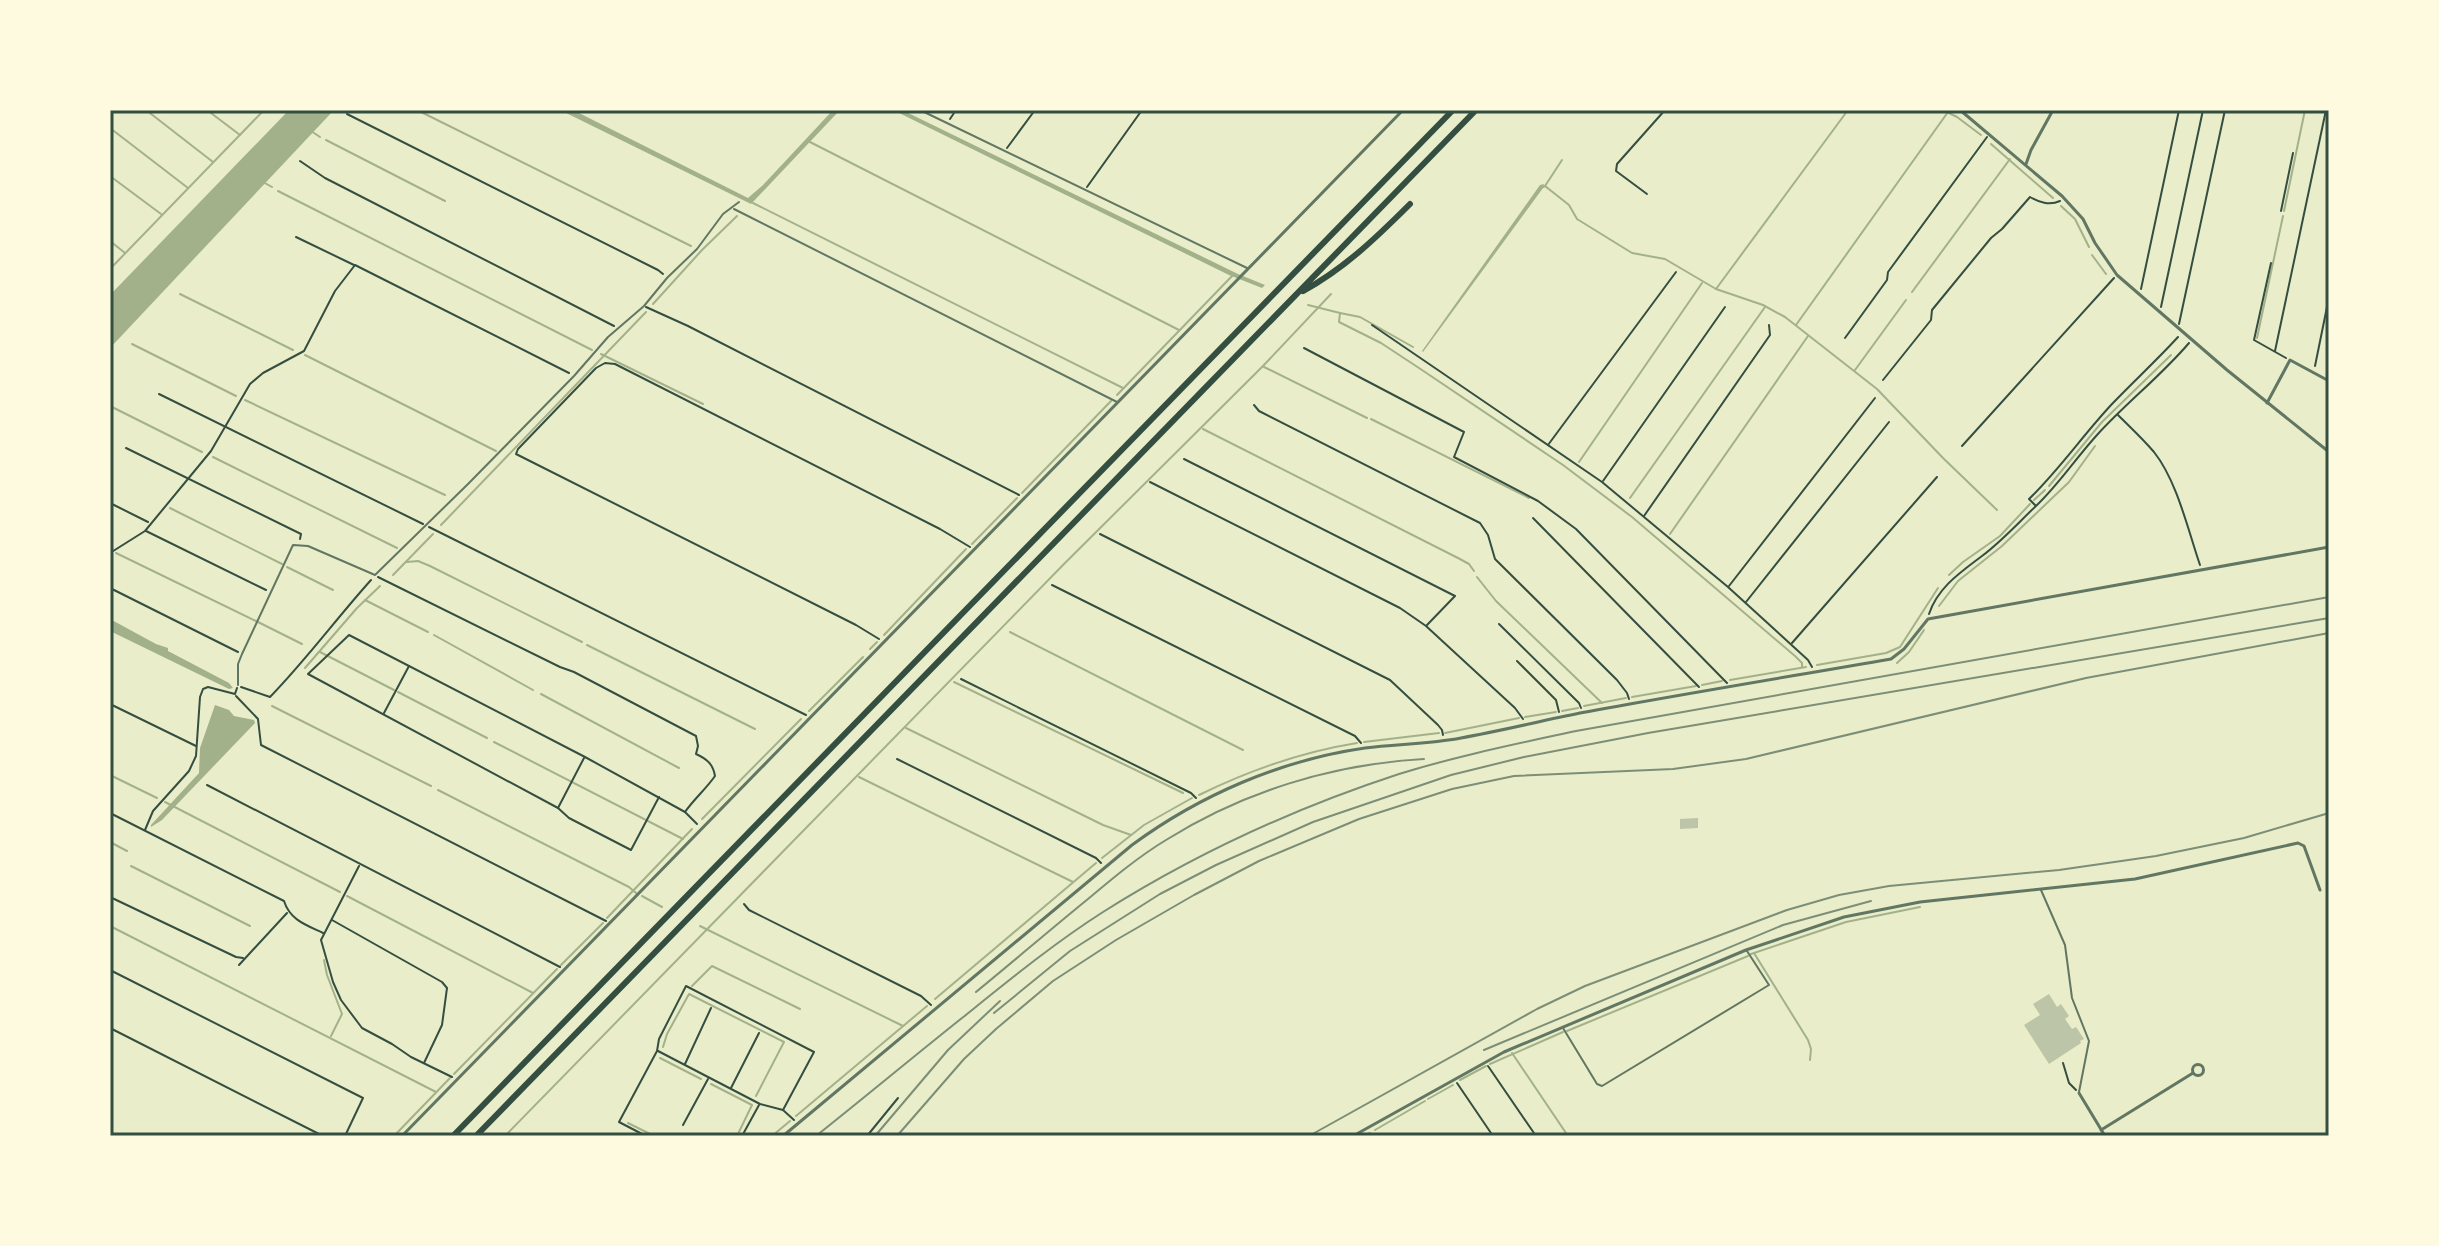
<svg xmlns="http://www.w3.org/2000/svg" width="2439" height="1246" font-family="'IBM Plex Sans',sans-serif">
<rect width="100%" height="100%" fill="#e9edc9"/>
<g fill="#a3b18a">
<path d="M289,110H334L110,348V295Z"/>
<path d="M560,110H573L748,198L763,185L833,110H840L751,204Z"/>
<path d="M893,110H902L1238,274L1265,285L1262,288L1229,275Z"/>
<path d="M1544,184L1543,188L1423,352L1422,351L1540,185Z"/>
<path d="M110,619L156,644L168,648V651L229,683L233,688L229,689L110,631Z"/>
<path d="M215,705L229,710L234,716L254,720L255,723L162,820L151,827V825L199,773L200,748Z"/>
</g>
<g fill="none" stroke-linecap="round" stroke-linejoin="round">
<g stroke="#a3b18a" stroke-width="2">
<path d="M146,110L213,162"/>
<path d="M207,110L240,135"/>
<path d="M417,110L691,246"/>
<path d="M1945,111L1957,117L1981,135"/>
<path d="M110,128L188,188"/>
<path d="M311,131L320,137"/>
<path d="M326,140L445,201"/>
<path d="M810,142L1179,330"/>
<path d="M1991,144L2053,198"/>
<path d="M110,176L161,214"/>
<path d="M263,182L272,187"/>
<path d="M1545,186L1562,160"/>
<path d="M1541,188L1545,186L1569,205L1577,219L1632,253L1665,259L1716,289L1763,305L1785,317L1877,389L1943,458L1997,510"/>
<path d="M278,191L592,350"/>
<path d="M753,203L1123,388"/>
<path d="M2061,206L2075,219L2089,247"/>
<path d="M2284,211L2305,110"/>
<path d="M110,241L125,253"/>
<path d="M2092,255L2106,274"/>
<path d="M110,269L264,110"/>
<path d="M1716,289L1848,110"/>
<path d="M1912,292L2010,159"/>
<path d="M180,294L293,350"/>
<path d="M653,304L702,250L737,216"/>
<path d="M1308,305L1340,313L1339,322L1381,343L1419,368L1563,465L1632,517L1795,656L1802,663V667"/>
<path d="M1340,313L1360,317L1413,347"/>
<path d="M1796,325L1948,112"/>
<path d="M2257,338L2283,216"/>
<path d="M132,344L236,396"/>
<path d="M601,354L703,404"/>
<path d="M305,355L496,451"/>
<path d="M1264,367L1367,418"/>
<path d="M1855,370L1906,300"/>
<path d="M1117,395L1233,275"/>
<path d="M245,400L445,495"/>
<path d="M110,406L202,452"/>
<path d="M1371,419L1529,498"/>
<path d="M1203,429L1458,558L1469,564L1474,571"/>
<path d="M213,457L397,548"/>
<path d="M1579,462L1702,283"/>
<path d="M2049,486L2102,422L2171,355"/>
<path d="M1022,493L1111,401"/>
<path d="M1630,498L1765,307"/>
<path d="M2034,500L2045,490"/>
<path d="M170,508L282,564"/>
<path d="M441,525L646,312"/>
<path d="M1670,534L1808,336"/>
<path d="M972,544L1017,498"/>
<path d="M116,553L256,621"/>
<path d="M407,562L418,561L430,566L582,642"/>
<path d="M287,567L333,590"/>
<path d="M393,575L433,534"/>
<path d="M1949,575L1963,562L2000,536L2030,504"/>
<path d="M1477,577L1496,601L1602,703"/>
<path d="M365,600L428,632"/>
<path d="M1939,606L1958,581L2002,546L2069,482L2095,446"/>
<path d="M258,622L302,644"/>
<path d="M1010,632L1243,750"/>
<path d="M434,635L533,690"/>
<path d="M884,635L966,549"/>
<path d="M587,645L755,729"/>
<path d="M870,649L877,642"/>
<path d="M320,652L394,690"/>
<path d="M1897,663L1909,652L1924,630"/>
<path d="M1817,665L1886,653L1900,647L1938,588"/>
<path d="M305,668L357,608L380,586"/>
<path d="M1730,680L1806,667"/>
<path d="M954,682L1183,793"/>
<path d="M1702,685L1722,681"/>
<path d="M398,692L487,738"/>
<path d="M541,694L679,768"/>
<path d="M1632,697L1696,686"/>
<path d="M272,706L431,786"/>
<path d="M1584,706L1626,698"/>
<path d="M809,711L863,657"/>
<path d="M1562,711L1578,708"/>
<path d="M1525,717L1556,712"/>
<path d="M906,728L1103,825L1131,835"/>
<path d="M1445,733L1519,718"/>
<path d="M494,742L683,839"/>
<path d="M1364,742L1439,733"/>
<path d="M110,775L157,798"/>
<path d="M859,777L1073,882"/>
<path d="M438,790L629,887L636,893"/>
<path d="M1199,795C1250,770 1301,752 1357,743"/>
<path d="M165,802L340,892"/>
<path d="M702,819L801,719"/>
<path d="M110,842L127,851"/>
<path d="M1102,858L1144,825L1192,798"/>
<path d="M131,866L250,926"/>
<path d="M347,896L533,993"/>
<path d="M642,896L662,907"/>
<path d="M607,918L692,829"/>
<path d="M110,926L436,1092"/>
<path d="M700,926L903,1026"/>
<path d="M1754,953L1808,1040L1811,1049L1810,1060"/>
<path d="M1751,954L1846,922L1920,907"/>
<path d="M324,960L327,975L342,1014L331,1036"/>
<path d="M561,965L603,923"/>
<path d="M692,986L712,966L800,1009"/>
<path d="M935,999L1096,863"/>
<path d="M1567,1031L1748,956"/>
<path d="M663,1047L667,1034L689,994L784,1042L756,1096"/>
<path d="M1512,1053L1568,1136"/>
<path d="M660,1058L701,1079"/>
<path d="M1490,1064L1563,1032"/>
<path d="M454,1074L557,969"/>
<path d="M1460,1080L1486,1066"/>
<path d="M711,1084L752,1105L737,1136"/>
<path d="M1428,1099L1453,1085"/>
<path d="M796,1116L927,1006"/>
<path d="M628,1123L654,1136"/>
<path d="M1375,1130L1425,1101"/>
<path d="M394,1136L450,1078"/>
<path d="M505,1136L1064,564L1263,366L1331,294"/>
<path d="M772,1136L790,1121"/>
<path d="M1364,1136L1370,1133"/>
</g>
</g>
<g fill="#bcc5a7">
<path d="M1698,818V828L1680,829V819Z"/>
<path d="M2049,994L2057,1007L2061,1004L2069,1016L2065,1019L2072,1029L2076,1027L2084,1039L2080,1041L2081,1043L2049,1064L2024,1025L2040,1015L2033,1004Z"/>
</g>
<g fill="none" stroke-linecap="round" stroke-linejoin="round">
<g stroke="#344e41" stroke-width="2">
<path d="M347,114L658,270L663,274"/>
<path d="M950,119L956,110"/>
<path d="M1007,148L1035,110"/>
<path d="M300,161L325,178L614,326"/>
<path d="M1087,187L1142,110"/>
<path d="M1647,194L1616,171L1617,164L1665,110"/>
<path d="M2281,211L2293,153"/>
<path d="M296,237L354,265"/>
<path d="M2271,263L2254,340L2286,358"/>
<path d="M2141,289L2179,110"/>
<path d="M646,307L688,326L1019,495"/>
<path d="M2161,307L2203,110"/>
<path d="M2179,324L2225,110"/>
<path d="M1372,325L1602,482L1728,587L1808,660L1812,667"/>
<path d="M1845,338L1887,280L1888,272L1987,137"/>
<path d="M1304,348L1464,432L1454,457L1538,501L1576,529L1727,683"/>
<path d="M2275,351L2326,110"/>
<path d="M2315,366L2329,297"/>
<path d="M1883,380L1931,320L1932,310L1991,238L2002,229L2030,197C2039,202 2049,206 2060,201"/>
<path d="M159,394L423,524"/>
<path d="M1254,405L1259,411L1480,523L1488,535L1495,559L1617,680L1627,693L1629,699"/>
<path d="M2118,415C2130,427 2143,439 2154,452C2177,481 2188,530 2200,565"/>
<path d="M1548,445L1676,272"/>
<path d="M1962,446L2114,278"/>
<path d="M126,448L301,534L300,539"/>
<path d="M1184,459L1455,596L1427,625"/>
<path d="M1603,481L1725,307"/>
<path d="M1150,482L1400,608L1426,626L1515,708L1523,719"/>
<path d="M110,503L148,522"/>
<path d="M2035,505L2029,499C2059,470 2083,435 2112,404C2134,381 2157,360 2178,337"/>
<path d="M1644,516L1770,335L1769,325"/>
<path d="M1533,518L1699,687"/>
<path d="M429,527L806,715"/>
<path d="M146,531L266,590"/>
<path d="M1100,534L1390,680L1438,725L1442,730L1443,735"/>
<path d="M110,553L145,531L211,451L250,384L263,373L304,351L335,291L355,265L569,373"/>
<path d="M378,577L560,667L574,672L696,736L698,746L696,754C707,759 713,764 715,776C706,789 694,799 685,812L697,824"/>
<path d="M1052,585L1355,736L1361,743"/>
<path d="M1729,586L1875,398"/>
<path d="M110,588L238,652"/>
<path d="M1746,602L1889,422"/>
<path d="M1929,614C1938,587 1961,572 1982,556C2002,541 2019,522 2037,505C2059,484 2076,458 2097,435C2126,403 2161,376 2189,343"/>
<path d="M1499,624L1579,703L1581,708"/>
<path d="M879,639L856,625L516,454L518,449L596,368L605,363L615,364L940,529L970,547"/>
<path d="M1792,643L1937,477"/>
<path d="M1517,661L1556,700L1559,712"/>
<path d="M961,679L1191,793L1196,798"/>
<path d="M241,687L270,697C306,660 336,619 371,580"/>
<path d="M236,696L258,719L261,745L606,921"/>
<path d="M110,704L196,746"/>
<path d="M384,713L409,666"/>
<path d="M897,759L1096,858L1101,863"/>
<path d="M207,785L560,967"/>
<path d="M659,797L631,850L569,818L558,808L308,674L349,635L585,757L685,812"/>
<path d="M558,808L584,758"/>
<path d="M110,813L284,901C290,920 306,925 323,933"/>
<path d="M145,830L153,811L189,771L196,756L200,697L203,689L208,687L235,694L237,688"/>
<path d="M359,866L321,940L333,982L341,1000L362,1028L392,1044L411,1057L452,1077"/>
<path d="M110,897L236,957L243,958"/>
<path d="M744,904L749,910L921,996L931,1005"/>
<path d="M332,920L442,982L447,988L442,1025L424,1063"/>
<path d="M239,965L287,913"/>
<path d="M110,970L363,1098L345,1136"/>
<path d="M110,1028L323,1136"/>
<path d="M658,1051L760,1104L783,1110L794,1120"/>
<path d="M2063,1063L2069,1083L2076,1090"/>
<path d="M685,1064L711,1008"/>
<path d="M1488,1066L1536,1136"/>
<path d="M1457,1083L1493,1136"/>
<path d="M731,1088L759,1033"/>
<path d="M683,1125L708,1079"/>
<path d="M110,1132L117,1136"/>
<path d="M646,1136L619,1122L657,1051L659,1039L686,986L814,1052L783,1110"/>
<path d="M742,1136L759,1105"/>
<path d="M867,1136L898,1098"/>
</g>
<g stroke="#617663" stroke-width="2">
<path d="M920,110L1247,268"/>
<path d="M734,209L1117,402"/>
<path d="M238,685V664L242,654L293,545L308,546L375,575L468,484L574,376L608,337L644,306L667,278L697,249L723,214L739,202"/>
<path d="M2041,890L2065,945L2072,998L2089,1041L2079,1092"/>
<path d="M1563,1028L1597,1084L1602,1086L1769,985L1747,951"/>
</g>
<g stroke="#617663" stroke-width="3">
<path d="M1960,110L2062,196L2083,219L2095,243L2117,275L2227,370L2329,452"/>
<path d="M2026,164L2031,150L2053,110"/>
<path d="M2267,403L2290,360L2329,381"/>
<circle cx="2198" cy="1070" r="5.5"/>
<path d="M2079,1093L2105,1136"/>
<path d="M2101,1130L2193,1073"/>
<path d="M402,1136L1403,110"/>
<path d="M783,1136L1132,845C1200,795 1281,760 1365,748C1397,744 1430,744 1461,738C1501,731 1540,721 1580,713C1683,694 1787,677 1891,659L1904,649L1928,619L2329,547"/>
<path d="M1353,1136L1504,1052L1746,950L1844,917L1920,902L2135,879L2298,843L2304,846L2320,890"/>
</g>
<g stroke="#344e41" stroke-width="6">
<path d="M1303,291C1344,269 1378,236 1410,204"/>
<path d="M453,1136L1453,110"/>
<path d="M476,1136L1476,110"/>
</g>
<g stroke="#7c8e77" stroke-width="2">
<path d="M976,992C1014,961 1051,929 1088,899C1113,878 1138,857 1166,840C1243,792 1332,764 1424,759"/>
<path d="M994,1013L1070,951L1160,894L1216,865L1313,822L1451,775L1524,757L1648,733L2329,618"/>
<path d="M1484,1050L1783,925L1871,901"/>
<path d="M816,1136C865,1097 913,1057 962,1018C1008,981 1053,944 1103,912C1195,854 1295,808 1399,774C1457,756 1516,744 1576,731L2329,597"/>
<path d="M875,1136L948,1050L1000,1001"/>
<path d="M897,1136L964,1059L996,1029L1053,981L1116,940L1194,895L1259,861L1359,819L1452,789L1514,776L1673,769L1746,759L2086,678L2329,633"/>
<path d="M1309,1136L1537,1009L1585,986L1787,910L1839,895L1889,886L2059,870L2156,856L2244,838L2329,813"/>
</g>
</g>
<rect width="2439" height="1246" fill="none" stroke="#fefae0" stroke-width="224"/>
<rect x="112" y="112" width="2215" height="1022" fill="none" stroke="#344e41" stroke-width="3"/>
</svg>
